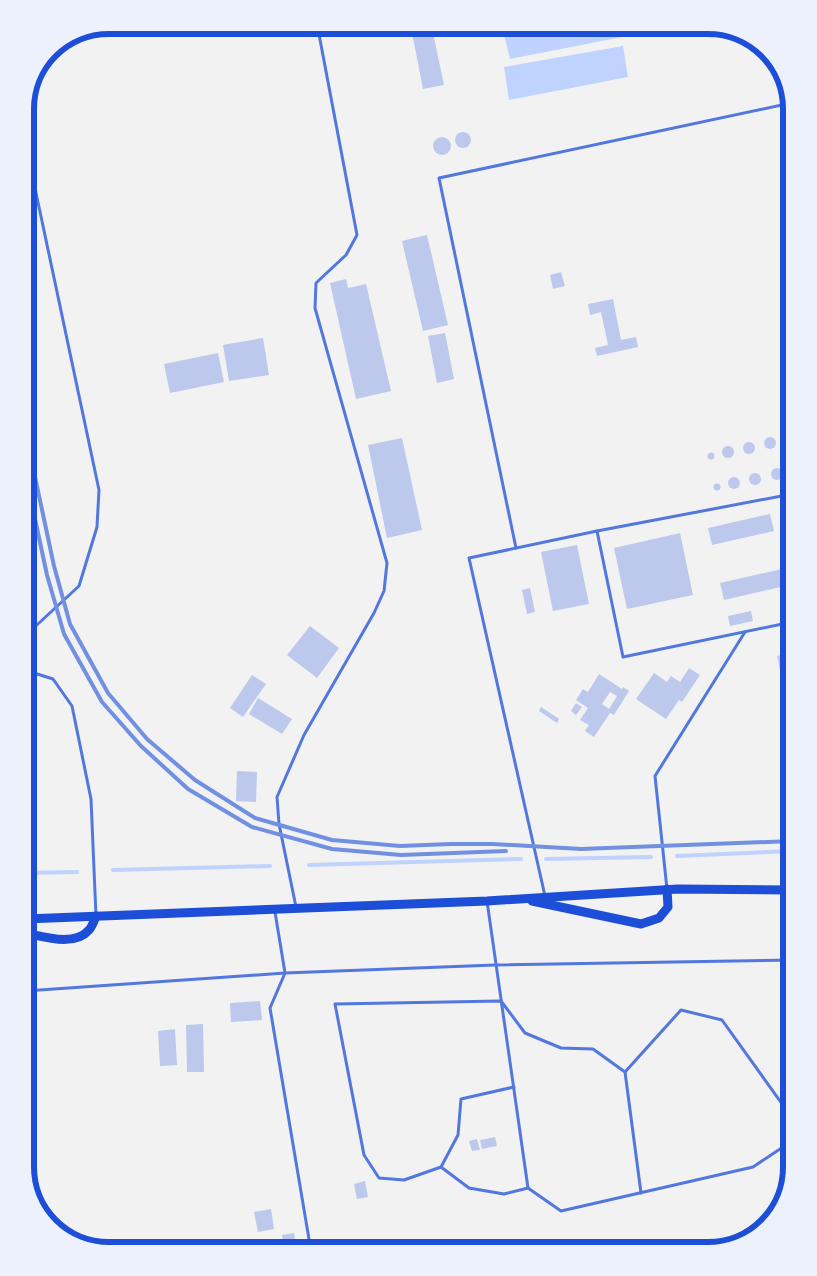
<svg xmlns="http://www.w3.org/2000/svg" width="817" height="1276" font-family="Montserrat,sans-serif">
<rect width="100%" height="100%" fill="#f2f2f2"/>
<g fill="#bfd3fe">
<path d="M620,26L622,37L510,59L502,27Z"/>
<path d="M623,46L628,77L509,100L504,67Z"/>
</g>
<g fill="none" stroke-linecap="round" stroke-linejoin="round">
<g stroke="#bfd3fe" stroke-width="4">
<path d="M677,856L792,851"/>
<path d="M546,859L651,857"/>
<path d="M309,865L521,859"/>
<path d="M113,870L270,866"/>
<path d="M25,873L77,872"/>
</g>
</g>
<g fill="#bdc9ec" fill-rule="evenodd">
<path d="M411,28H432L444,85L423,89Z"/>
<circle cx="463" cy="140" r="8"/>
<circle cx="442" cy="146" r="9"/>
<path d="M427,235L448,325L423,331L402,241Z"/>
<path d="M561,272L565,286L553,289L550,275Z"/>
<path d="M346,279L348,288L366,284L391,391L356,399L330,283Z"/>
<path d="M613,299L621,340L636,337L638,347L597,356L595,348L608,345L601,312L590,315L588,304Z"/>
<path d="M445,333L454,379L437,383L428,336Z"/>
<path d="M263,338L269,375L229,381L223,345Z"/>
<path d="M218,353L224,382L170,393L164,364Z"/>
<circle cx="770" cy="443" r="6"/>
<path d="M402,438L422,530L387,538L368,445Z"/>
<circle cx="749" cy="448" r="6"/>
<circle cx="728" cy="452" r="6"/>
<circle cx="711" cy="456" r="3.5"/>
<circle cx="777" cy="474" r="6"/>
<circle cx="755" cy="479" r="6"/>
<circle cx="734" cy="483" r="6"/>
<circle cx="717" cy="487" r="3.5"/>
<path d="M770,514L774,531L712,545L708,528Z"/>
<path d="M680,533L693,595L627,609L614,548Z"/>
<path d="M577,545L589,604L553,611L541,552Z"/>
<path d="M782,569L785,586L724,600L720,583Z"/>
<path d="M530,588L535,612L527,614L522,590Z"/>
<path d="M751,611L753,621L730,626L728,616Z"/>
<path d="M310,626L339,648L317,678L287,655Z"/>
<path d="M792,653V720H791L777,656Z"/>
<path d="M689,668L700,675L682,702L679,700L666,719L636,699L654,673L667,682L671,676L680,682Z"/>
<path d="M599,674L622,689L623,687L629,691L614,715L607,711L610,713L594,737L585,731L589,725L580,720L588,708L576,700L583,689L588,692ZM610,692L617,696L609,709L602,704Z"/>
<path d="M252,675L266,684L243,717L230,708Z"/>
<path d="M258,698L292,719L282,734L249,714Z"/>
<path d="M576,703L582,707L576,715L571,711Z"/>
<path d="M541,707L559,719L557,723L539,711Z"/>
<path d="M237,771L257,772L256,802L236,801Z"/>
<path d="M260,1001L262,1020L231,1022L230,1003Z"/>
<path d="M203,1024L204,1072H187L186,1025Z"/>
<path d="M175,1029L177,1065L160,1066L158,1031Z"/>
<path d="M495,1137L497,1146L482,1149L480,1140Z"/>
<path d="M477,1139L480,1150L472,1151L469,1141Z"/>
<path d="M365,1181L368,1197L357,1199L354,1184Z"/>
<path d="M271,1209L274,1229L258,1232L254,1212Z"/>
<path d="M294,1233L296,1247L284,1249L282,1235Z"/>
</g>
<g fill="none" stroke-linecap="round" stroke-linejoin="round">
<g stroke="#5277de" stroke-width="3">
<path d="M25,141L99,490L97,527L79,586L26,635"/>
<path d="M597,531L623,657L792,622"/>
<path d="M516,548L439,178L791,103"/>
<path d="M25,632L34,673"/>
<path d="M25,675L34,673L53,679L72,706L91,799L96,916"/>
<path d="M667,889L655,776L745,632"/>
<path d="M545,896L469,558L597,531L792,494"/>
<path d="M487,901L528,1188L561,1211L753,1167L786,1145L785,1108L722,1020L681,1010L625,1072"/>
<path d="M296,907L279,824L277,797L304,735L374,613L384,591L387,563L315,308L316,283L346,255L357,235L318,29"/>
<path d="M275,912L285,973L270,1008L311,1251"/>
<path d="M25,991L285,973L495,965L792,960"/>
<path d="M514,1087L461,1099L458,1135L441,1167L404,1180L379,1178L364,1155L335,1004L501,1001L525,1033L561,1048L593,1049L625,1072L641,1193"/>
<path d="M441,1167L469,1188L504,1194L528,1188"/>
</g>
<g stroke="#1d4ed8" stroke-width="9">
<path d="M532,901L641,924L659,918L668,907L667,889"/>
<path d="M25,919L487,901L678,889L792,890"/>
<path d="M25,933C45,937 74,947 89,930C92,927 94,921 96,916"/>
</g>
<g stroke="#7290e2" stroke-width="4">
<path d="M25,430L54,566L70,624L108,693L147,739L195,780L255,818L332,840L400,846L451,844H493L581,849L792,841"/>
<path d="M25,472L47,575L64,634L102,702L141,746L188,789L252,827L332,849L401,855L506,851"/>
</g>
</g>
<path d="M0 0H817V1276H0ZM109 34H708A75 75 0 0 1 783 109V1167A75 75 0 0 1 708 1242H109A75 75 0 0 1 34 1167V109A75 75 0 0 1 109 34Z" fill="#edf1fc" fill-rule="evenodd"/>
<path fill="none" stroke="#1d4ed8" stroke-width="6" d="M109 34H708A75 75 0 0 1 783 109V1167A75 75 0 0 1 708 1242H109A75 75 0 0 1 34 1167V109A75 75 0 0 1 109 34Z"/>
</svg>
